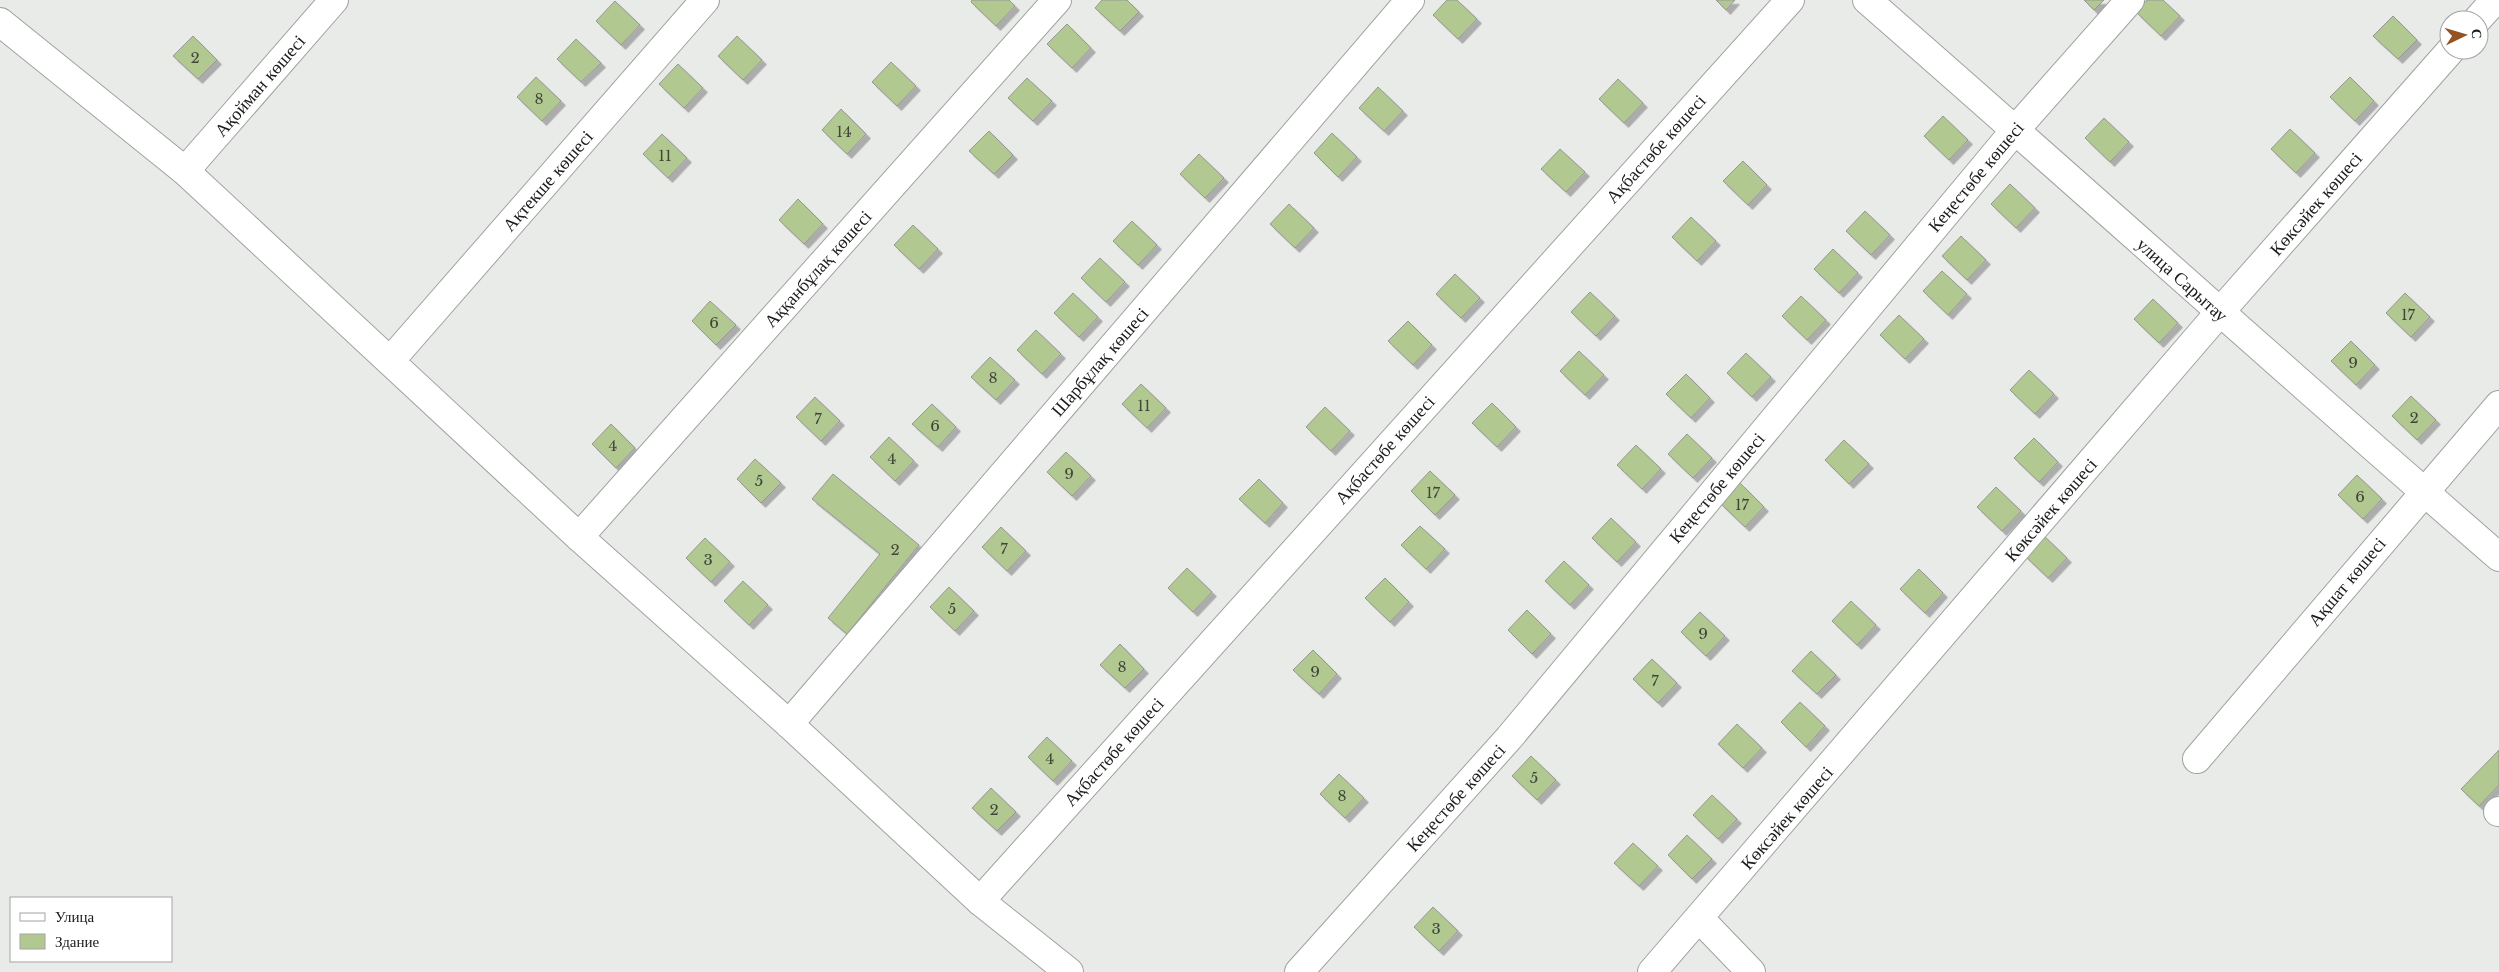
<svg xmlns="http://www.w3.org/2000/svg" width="2499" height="972" font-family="'Libre Baskerville',serif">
<defs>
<filter id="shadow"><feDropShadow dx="4.5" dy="4.5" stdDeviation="0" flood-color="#0004"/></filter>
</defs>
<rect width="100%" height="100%" fill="#e9ebe9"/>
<g fill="#b2c891" stroke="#969794" filter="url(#shadow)">
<path d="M972,0H1009L1015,6L996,26L971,2Z"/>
<path d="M1102,0H1127L1139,12L1120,31L1095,8Z"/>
<path d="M1447,0H1457L1477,19L1458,39L1433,15Z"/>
<path d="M1716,0H1735L1726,10Z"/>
<path d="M2084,0H2104L2094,10Z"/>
<path d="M2147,0H2163L2180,16L2161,36L2136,12Z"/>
<path d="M615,1L640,25L621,45L596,21Z"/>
<path d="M2393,16L2417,40L2398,59L2373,36Z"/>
<path d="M1067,24L1091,48L1072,68L1047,44Z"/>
<path d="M193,36L217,60L198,79L173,56Z"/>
<path d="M737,36L762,60L743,80L718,56Z"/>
<path d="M576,39L601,63L581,82L557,59Z"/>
<path d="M891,62L916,86L897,106L872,82Z"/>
<path d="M678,64L703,88L684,108L659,84Z"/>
<path d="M536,77L561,101L542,121L517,97Z"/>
<path d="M2350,77L2374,101L2355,121L2330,97Z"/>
<path d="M1027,78L1052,101L1033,121L1008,98Z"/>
<path d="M1618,79L1643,103L1624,123L1599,99Z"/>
<path d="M1378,87L1403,111L1384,131L1359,108Z"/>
<path d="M841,109L866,134L847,154L822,130Z"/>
<path d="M1943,116L1968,140L1949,160L1924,136Z"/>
<path d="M2104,118L2129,142L2110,162L2085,138Z"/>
<path d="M2290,129L2315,153L2296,173L2271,149Z"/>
<path d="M989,131L1013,155L994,174L969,151Z"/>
<path d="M1332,133L1357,157L1338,177L1314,153Z"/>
<path d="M662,134L687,158L668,178L643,154Z"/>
<path d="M1560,149L1585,172L1566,192L1541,169Z"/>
<path d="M1199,154L1224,178L1205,198L1180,174Z"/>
<path d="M1743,161L1767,185L1748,205L1723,181Z"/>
<path d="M2010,184L2035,208L2016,228L1991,204Z"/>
<path d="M798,199L823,224L804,244L779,220Z"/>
<path d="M1289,204L1314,228L1295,248L1270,224Z"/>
<path d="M1865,211L1890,235L1871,255L1846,231Z"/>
<path d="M1691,217L1716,241L1697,261L1672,237Z"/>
<path d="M1132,221L1157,245L1138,265L1113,241Z"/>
<path d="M913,225L938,249L919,269L894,245Z"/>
<path d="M1961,236L1986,260L1967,280L1942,256Z"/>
<path d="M1833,249L1858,273L1839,293L1814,269Z"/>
<path d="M1100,258L1125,282L1106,302L1081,278Z"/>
<path d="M1942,271L1967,294L1948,315L1923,291Z"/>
<path d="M1455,274L1480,298L1461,318L1436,294Z"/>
<path d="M1590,292L1615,316L1596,336L1571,312Z"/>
<path d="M1073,293L1098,317L1079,337L1054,313Z"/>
<path d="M2405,293L2430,317L2411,337L2386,313Z"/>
<path d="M1801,296L1826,320L1807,340L1782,316Z"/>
<path d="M2153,299L2178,323L2159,343L2134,319Z"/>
<path d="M710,301L736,325L716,345L692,321Z"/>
<path d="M1899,315L1924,339L1905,359L1880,335Z"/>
<path d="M1408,321L1432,345L1413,365L1388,341Z"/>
<path d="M1036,330L1061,354L1042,374L1017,350Z"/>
<path d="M2351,341L2375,365L2356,385L2331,361Z"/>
<path d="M1579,351L1604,375L1585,395L1560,371Z"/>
<path d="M1746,353L1771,377L1752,397L1727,373Z"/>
<path d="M990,357L1015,380L996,400L971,377Z"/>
<path d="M2029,370L2054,394L2035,414L2010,390Z"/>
<path d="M1686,374L1710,398L1691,418L1666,394Z"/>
<path d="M1141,384L1166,408L1147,428L1122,404Z"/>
<path d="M2411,396L2436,420L2417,440L2392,416Z"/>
<path d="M815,397L840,421L821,441L796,417Z"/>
<path d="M1492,403L1516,427L1497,447L1472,423Z"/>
<path d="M932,404L956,427L938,447L912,424Z"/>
<path d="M1325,407L1350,431L1331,451L1306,427Z"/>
<path d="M611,424L635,448L616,468L592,444Z"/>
<path d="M1687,434L1712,458L1693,478L1668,454Z"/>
<path d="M889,437L914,461L895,481L870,457Z"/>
<path d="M2034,438L2058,462L2039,482L2014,458Z"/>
<path d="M1844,440L1869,464L1849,484L1825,460Z"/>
<path d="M1636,445L1661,469L1642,489L1617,465Z"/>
<path d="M1066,452L1091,476L1072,496L1047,472Z"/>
<path d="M755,459L781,483L761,503L737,479Z"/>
<path d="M1430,471L1455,495L1435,515L1411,491Z"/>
<path d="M833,474L919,545L847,634L828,618L880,554L812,499Z"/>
<path d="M2357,475L2382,499L2363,519L2338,495Z"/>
<path d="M1259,479L1283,503L1265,523L1239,499Z"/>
<path d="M1740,483L1764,507L1745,527L1720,503Z"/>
<path d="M1996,487L2021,511L2002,531L1977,507Z"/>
<path d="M1611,518L1636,542L1617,562L1592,538Z"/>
<path d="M1420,526L1445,549L1426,569L1401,545Z"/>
<path d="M1001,527L1026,551L1007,571L982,547Z"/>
<path d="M2042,534L2067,558L2048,578L2023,554Z"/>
<path d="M705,538L730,562L711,582L686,558Z"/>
<path d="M1564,561L1589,585L1570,605L1545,581Z"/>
<path d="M1187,568L1212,592L1193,612L1168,588Z"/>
<path d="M1919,569L1943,593L1925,613L1900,589Z"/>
<path d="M1385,578L1409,602L1390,622L1365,598Z"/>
<path d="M743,581L768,605L749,625L724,601Z"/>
<path d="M949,587L974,611L955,631L930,607Z"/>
<path d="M1851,601L1876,625L1857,645L1832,621Z"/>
<path d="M1527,610L1551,634L1532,654L1508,630Z"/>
<path d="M1700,612L1725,636L1706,656L1681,632Z"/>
<path d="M1120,644L1144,669L1125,688L1100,665Z"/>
<path d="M1313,650L1337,674L1319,694L1293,670Z"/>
<path d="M1811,651L1836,675L1817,694L1792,671Z"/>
<path d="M1652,659L1677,683L1658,703L1633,679Z"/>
<path d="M1800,702L1825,726L1806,747L1781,722Z"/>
<path d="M1737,724L1762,748L1743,768L1718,744Z"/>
<path d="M1047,737L1072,761L1053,781L1028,757Z"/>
<path d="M2499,750V785L2479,806L2461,789Z"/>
<path d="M1531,756L1556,780L1537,800L1512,776Z"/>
<path d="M1339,774L1364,798L1345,818L1320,794Z"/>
<path d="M991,788L1016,812L997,831L972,808Z"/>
<path d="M1712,795L1737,819L1718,839L1693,815Z"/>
<path d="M1687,835L1712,859L1692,879L1668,855Z"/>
<path d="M1633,843L1658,866L1639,886L1614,863Z"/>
<path d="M1433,907L1458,931L1439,951L1414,927Z"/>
</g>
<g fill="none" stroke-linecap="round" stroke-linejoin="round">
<defs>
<g id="minor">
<path d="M1867,0C2079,185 2287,373 2499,557"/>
<path d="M2477,20L2495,0"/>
<path d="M0,22L185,171L579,537L789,724L980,901L1069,972"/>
<path d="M185,171L334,0"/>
<path d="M390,361L705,0"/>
<path d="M579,537L1057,0"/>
<path d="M789,724L1410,0"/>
<path d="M2197,759L2499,405"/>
<path d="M2498,812L2499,811"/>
<path d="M980,901L1790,0"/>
<path d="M1700,919L1751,972"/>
<path d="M1299,972L1509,738L2016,129L2130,0"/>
<path d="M1652,972L2219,313L2451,50"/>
</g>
</defs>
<use href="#minor" stroke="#a0a2a0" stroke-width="30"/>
<use href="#minor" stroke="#fff" stroke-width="28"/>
</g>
<g text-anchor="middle" stroke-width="4" stroke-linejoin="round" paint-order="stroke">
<g font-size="15" fill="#3f4637">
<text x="195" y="63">2</text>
<text x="539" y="104">8</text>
<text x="844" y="137">14</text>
<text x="665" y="161">11</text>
<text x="2408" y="320">17</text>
<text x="714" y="328">6</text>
<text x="2353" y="368">9</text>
<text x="993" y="383">8</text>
<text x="1144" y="411">11</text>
<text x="2414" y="423">2</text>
<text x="818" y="424">7</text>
<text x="935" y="431">6</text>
<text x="613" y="451">4</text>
<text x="892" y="464">4</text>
<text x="1069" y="479">9</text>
<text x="759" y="486">5</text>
<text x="1433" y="498">17</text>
<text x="2360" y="502">6</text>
<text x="1742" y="510">17</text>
<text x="1004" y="554">7</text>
<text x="895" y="555">2</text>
<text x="708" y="565">3</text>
<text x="952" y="614">5</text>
<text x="1703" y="639">9</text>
<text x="1122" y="672">8</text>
<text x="1315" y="677">9</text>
<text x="1655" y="686">7</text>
<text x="1050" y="764">4</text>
<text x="1534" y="783">5</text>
<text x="1342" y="801">8</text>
<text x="994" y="815">2</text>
<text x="1436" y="934">3</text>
</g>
<g font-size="18" fill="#191a19" stroke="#fff">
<text transform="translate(260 86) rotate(-49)" y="6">Ақойман көшесі</text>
<text transform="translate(1656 149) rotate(-48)" y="6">Ақбастөбе көшесі</text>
<text transform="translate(1976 177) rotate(-50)" y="6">Кеңестөбе көшесі</text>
<text transform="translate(548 181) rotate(-49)" y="6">Ақтекше көшесі</text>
<text transform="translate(2316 204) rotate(-49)" y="6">Көксәйек көшесі</text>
<text transform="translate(818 269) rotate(-48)" y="6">Аққанбұлақ көшесі</text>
<text transform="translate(2182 280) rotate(42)" y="6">улица Сарытау</text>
<text transform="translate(1100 362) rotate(-49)" y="6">Шарбұлақ көшесі</text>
<text transform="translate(1385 450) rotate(-48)" y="6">Ақбастөбе көшесі</text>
<text transform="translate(1717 488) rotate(-50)" y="6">Кеңестөбе көшесі</text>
<text transform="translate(2051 510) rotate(-49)" y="6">Көксәйек көшесі</text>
<text transform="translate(2347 582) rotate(-50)" y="6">Ақшат көшесі</text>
<text transform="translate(1114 752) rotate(-48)" y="6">Ақбастөбе көшесі</text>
<text transform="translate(1456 798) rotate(-48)" y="6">Кеңестөбе көшесі</text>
<text transform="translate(1787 818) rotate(-49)" y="6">Көксәйек көшесі</text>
</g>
</g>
<rect x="10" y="897" width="162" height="65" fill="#ffffff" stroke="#a3a3a3"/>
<rect x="20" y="913" width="25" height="8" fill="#ffffff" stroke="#a3a3a3"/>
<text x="55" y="922" font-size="15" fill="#191a19">Улица</text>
<rect x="20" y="934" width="25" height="15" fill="#b2c891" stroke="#a3a3a3"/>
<text x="55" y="947" font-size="15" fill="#191a19">Здание</text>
<g transform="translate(2464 35) rotate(85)"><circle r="24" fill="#ffffff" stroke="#a3a3a3"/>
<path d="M0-4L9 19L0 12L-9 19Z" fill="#955222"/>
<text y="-8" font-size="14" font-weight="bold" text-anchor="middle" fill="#191a19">С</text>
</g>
</svg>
